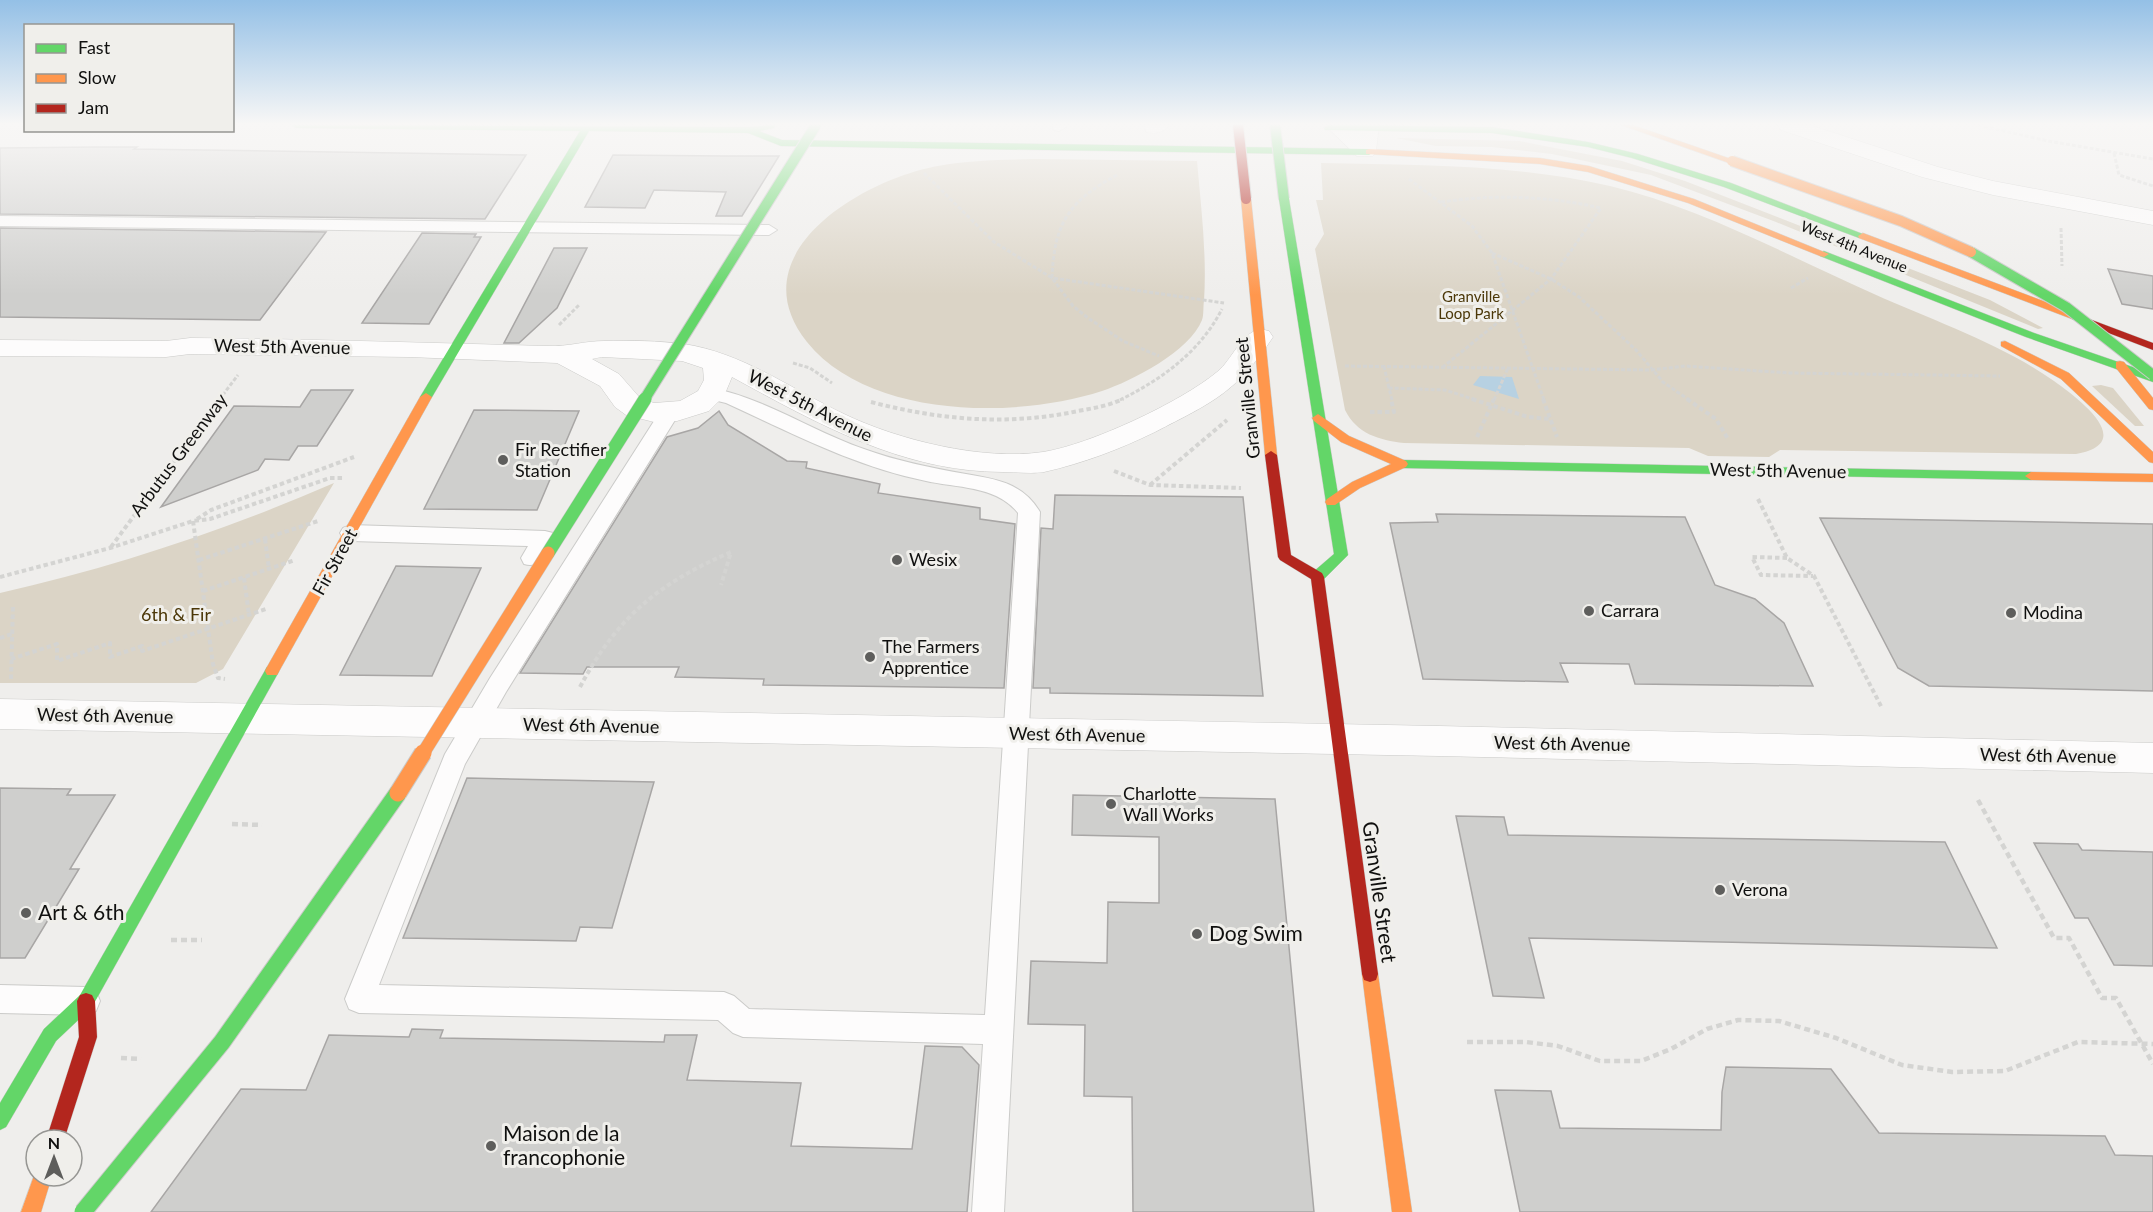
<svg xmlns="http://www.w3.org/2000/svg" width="2153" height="1212" font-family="Lato,sans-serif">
<rect width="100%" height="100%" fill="#efeeec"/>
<g fill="#dbd4c6">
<path d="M1396,138L1519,141L1622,161L1685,181L1990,300L2043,328L2038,329L1776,222L1651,175L1552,154L1492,147L1436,146Z"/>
<path d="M1034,159L1197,161C1201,207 1207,254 1204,301C1203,306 1204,315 1202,320C1190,351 1132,381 1102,391C1016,419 869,419 807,342C736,253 864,179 938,166C969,160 1002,160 1034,159Z"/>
<path d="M1321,163C1418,165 1515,164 1610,186C1702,208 1788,256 1874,294C1934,321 2000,343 2054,381C2079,399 2138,443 2076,454L1780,450L1769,457L1708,456L1689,448L1404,443C1379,440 1357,434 1345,410L1315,249L1324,234L1316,200H1323Z"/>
<path d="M2101,385L2113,388L2144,426H2135L2092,386Z"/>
<path d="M334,483L223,669L196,683H0V593C114,567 226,530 334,483Z"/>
</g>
<path fill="#b7d1e2" d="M1480,376L1512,377L1519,399L1473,385Z"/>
<g fill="#cfcfcd" stroke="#a8a6a5" stroke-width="1.5">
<path d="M94,147H137L134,149L526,155L485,219L0,214V148Z"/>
<path d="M613,155L726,156H779L742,216H716L726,192L654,190L645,208L585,207Z"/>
<path d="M0,228L326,232L260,320L0,317Z"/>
<path d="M422,233L476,234L474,237H481L429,324L362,323Z"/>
<path d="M554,248H587L557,308L519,343H504Z"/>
<path d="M2108,269L2153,276V309L2122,304Z"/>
<path d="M311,390H353L317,446H298L289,460L265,459L258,470L161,507L234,406L300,407Z"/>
<path d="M474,410L579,411L537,510L424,509Z"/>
<path d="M719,411L728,425L787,461L807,462L806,468L880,484L878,493L980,508V519L1015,524L1004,688L763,685L764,679L675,677L679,667H587L583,674L520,673L667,437L698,428Z"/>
<path d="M1055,495L1243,497L1263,696L1050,693V688H1033L1041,528L1053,529Z"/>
<path d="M1436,514L1685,517L1715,585L1755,599L1784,623L1813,686L1635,684L1629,664L1560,663L1568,682L1423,679L1390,523L1438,522Z"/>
<path d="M1820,518L2153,524V691L1929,686L1898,668Z"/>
<path d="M396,566L481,568L432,676L340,675Z"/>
<path d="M467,778L654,782L612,928L580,927L576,941L403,938Z"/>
<path d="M0,788L71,789L67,795H115L70,869H79L25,958H0Z"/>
<path d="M1073,795L1275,799L1314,1212H1133L1132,1097L1084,1096L1085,1025L1028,1024L1031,961L1107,963L1108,902L1159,903V837L1072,835Z"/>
<path d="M1456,816L1504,817L1508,835L1945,842L1997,948L1529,938L1544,998L1493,996Z"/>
<path d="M2034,843L2078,844L2082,850L2153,852V966L2114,965L2088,918H2075Z"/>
<path d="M412,1029L443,1030L440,1038L664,1042L665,1035H697L687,1080L801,1083L791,1146L912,1149L925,1046L962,1047L979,1065L967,1212H151L241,1089L306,1090L329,1035L409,1037Z"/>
<path d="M1726,1067L1831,1069L1879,1133L2105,1136L2115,1155L2153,1156V1212H1520L1495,1090L1551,1091L1560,1128L1721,1130L1722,1092Z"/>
</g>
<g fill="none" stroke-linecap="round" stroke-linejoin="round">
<defs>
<g id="lane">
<path d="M1052,125H1066V127L1059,131L1054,130Z"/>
<path d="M0,216L769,225L777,230L769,235L0,226Z"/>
<path d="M712,388C766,399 812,431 864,449C897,461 931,468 966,474C996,479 1023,483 1040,512L1004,1212H972L983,1044L743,1037L733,1033L718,1020L359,1013L349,1009L345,999L445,754L490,678L663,407H677L680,412L506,692L465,764L379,985L724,992L734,996L749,1009L985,1015L1018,513C997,486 958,488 926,481C856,467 791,433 726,403L705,398L702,394L705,390Z"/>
<path d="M351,525L545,531L553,533L556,539C548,552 542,569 524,564L521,558L528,546L351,541L343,538L340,533L343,528Z"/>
<path d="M0,985L86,987L96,991L100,1001L96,1011L86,1015L0,1013Z"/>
</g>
<g id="street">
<path d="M1145,125H1169C1163,133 1156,134 1146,132Z"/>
<path d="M1325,125H1349L1356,131L1357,125H1379L1376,151L1373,156H1357Z"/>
<path d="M1778,125H1810L1938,167L1993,181L2153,211V225L1993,195L1922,177L1781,130Z"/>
<path d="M1260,329L1269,331L1273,337C1236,393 1213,402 1155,432C1120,449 1084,463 1044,472C1032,474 1016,472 1003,472C903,472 818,424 732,377L724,396L709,411L677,421L654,422L626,415L615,407L600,386L557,363L409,357L190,354L166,357L0,356V340L166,341L190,338C309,339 429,343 548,346C567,347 585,341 604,341C630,340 659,341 684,344C743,353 791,389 844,414C898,440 983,461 1043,452C1089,445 1181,402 1217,372C1233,359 1240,334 1260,329ZM602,357L682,361L703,368L704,380L698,391L680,401L654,403L640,398L619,374L592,359Z"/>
<path d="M0,699L1439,726L2153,743V773L1439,756L0,729Z"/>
</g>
<g id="fast">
<path d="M292,125L749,127L775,125L774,128L759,131L782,140L1369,149L1374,152L1369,155L781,146L748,133L589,131L432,397L426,401L420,397L580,131L296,128Z"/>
<path d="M1328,125L1492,127L1588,142L1638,154L1731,183L1868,236L1867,238H1859L1724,187L1632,158L1588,147L1492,133L1325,130L1324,128Z"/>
<path d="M1284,196L1289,199L1348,555L1322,581L1317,582L1310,577L1312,573L1334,554L1279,199Z"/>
<path d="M1824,251L2034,333L2153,374V382L2026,337L1820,256L1819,254Z"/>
<path d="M1402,460L2031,472L2037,476L2031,480L1402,468L1396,464Z"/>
<path d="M272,665L277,667L279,671L277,675L92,1007L56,1041L6,1127L0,1130V1103L44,1029L80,995L267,667Z"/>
</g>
<g id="slow">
<path d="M1621,125H1633L1737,161L1729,163Z"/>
<path d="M1369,149L1540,158L1589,166L1694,199L1829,254L1824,257L1820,256L1688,203L1588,172L1540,164L1366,154V150Z"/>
<path d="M1246,196L1251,199L1277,455L1271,459L1265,455L1241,199Z"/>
<path d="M1863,233L2080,315L2081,317L2076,320L2072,319L1859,238L1858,236Z"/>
<path d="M2005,341L2069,373L2153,452V463L2149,462L2061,379L2001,346V342Z"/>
<path d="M2120,361L2124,362L2153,398V410L2149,409L2116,368V362Z"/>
<path d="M426,393L432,397L277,675H267L265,671L267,667L420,397Z"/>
<path d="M1318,414L1349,436L1406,461L1408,464L1406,467L1360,488L1335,505H1327L1325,502L1327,499L1352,482L1391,464L1341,442L1314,421L1312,418Z"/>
<path d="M2031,472L2153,474V482L2031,480L2025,476Z"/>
<path d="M1370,966L1376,968L1378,974L1412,1212H1392L1362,974L1364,968Z"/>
<path d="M36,1170V1176H52L41,1212H21Z"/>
</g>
<g id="jam">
<path d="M2076,314L2153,343V350L2072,319V315Z"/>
<path d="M1271,451L1277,455L1291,555L1322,573L1324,577L1378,974L1376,980L1370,982L1364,980L1362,974L1311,579L1280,560L1278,557L1265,455Z"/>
<path d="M86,993L92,995L95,1001L97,1037L64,1140H46L79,1037L77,1001L80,995Z"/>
</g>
</defs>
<use href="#lane" stroke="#cbcbc9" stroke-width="2"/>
<use href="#street" stroke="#cbcbc9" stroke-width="1"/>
<use href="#fast" stroke="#cbcbc9" stroke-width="1"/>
<use href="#slow" stroke="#cbcbc9" stroke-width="1"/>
<use href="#jam" stroke="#cbcbc9" stroke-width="1"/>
<g stroke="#d4d4d2" stroke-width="3" stroke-dasharray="4 2" stroke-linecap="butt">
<path d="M1978,125L2048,141L2153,159"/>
<path d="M2114,153L2119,175L2153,186"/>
<path d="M924,173L994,242L1052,278L1073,306L1088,318L1123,341L1159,356"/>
<path d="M1117,175C1069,201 1054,223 1052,278L1224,303"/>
<path d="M1409,179L1472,226L1492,253L1544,400"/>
<path d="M1441,202C1495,194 1547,196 1601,208L1551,279L1443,367"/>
<path d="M2061,228L2062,266"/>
<path d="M1492,253L1551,279L1579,297L1636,350L1663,382L1689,400"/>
<path d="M1791,288L1808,278"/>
<path d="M559,325L579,305"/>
<path d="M793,363L810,368L832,383"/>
<path d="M1345,366L1651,370L1685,366L1790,373L2000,376"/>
<path d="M1384,366L1389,388"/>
<path d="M219,400L238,375"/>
<path d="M1120,400C1162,379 1200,352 1222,309"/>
<path d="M1392,400L1389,388L1445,390L1476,400"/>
<path d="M1494,400L1508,368"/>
</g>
<g stroke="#d4d4d2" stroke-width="4" stroke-dasharray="4.5 3" stroke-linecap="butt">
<path d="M1472,399L1528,417L1551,419"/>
<path d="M1543,399L1557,437"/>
<path d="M1687,399L1716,419L1728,439"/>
<path d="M871,402C940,420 1008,426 1078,411C1094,408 1108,406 1123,399"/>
<path d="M1370,412H1394L1391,399"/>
<path d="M1477,437L1494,399"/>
<path d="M1114,471L1150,485L1241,488"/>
<path d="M1150,485L1227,420"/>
<path d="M1758,499L1787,558L1814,576L1882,708"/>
<path d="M197,519L211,510L354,457"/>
<path d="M193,521L213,664L218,678L225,679"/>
<path d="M265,539L269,569"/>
<path d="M111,547L220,399"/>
<path d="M1787,558L1752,557L1761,575L1813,576"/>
<path d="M199,560L318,521"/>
<path d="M0,577L110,548L193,521L210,519L330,478H344"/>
<path d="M244,578L249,615"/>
<path d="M203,591L295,560"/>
<path d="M0,638L12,634"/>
<path d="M11,659L57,644V661L110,643V657L142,646V651L266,609"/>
<path d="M11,679L13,605"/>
<path d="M580,687C617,617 659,583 731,552L721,585"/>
</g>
<g stroke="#d4d4d2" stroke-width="4.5" stroke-dasharray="6 4" stroke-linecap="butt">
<path d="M1978,800L2054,938H2069L2102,998H2116L2153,1064"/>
<path d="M232,824L262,825"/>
<path d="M171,940H202"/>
<path d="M1467,1042H1526L1558,1046L1600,1061H1641L1671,1049L1707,1029L1738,1020L1779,1021L1836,1038L1902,1065L1952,1072L2005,1071L2078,1042L2153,1044"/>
<path d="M121,1058L141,1059"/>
</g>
<use href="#lane" fill="#fdfcfc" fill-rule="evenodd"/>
<use href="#street" fill="#fdfcfc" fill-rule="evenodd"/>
<use href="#fast" fill="#63d668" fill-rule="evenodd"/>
<use href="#slow" fill="#ff974d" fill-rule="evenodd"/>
<use href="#jam" fill="#b3261e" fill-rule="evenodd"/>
<defs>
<g id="fast-bridge-far2">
<path d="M1275,125L1284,199"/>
<path d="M1971,252L2066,307L2153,375"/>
<path d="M644,400L816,125"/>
</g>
<path id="fast-bridge-far1" d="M548,553L645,399"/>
<path id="fast-bridge" d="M83,1212L222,1042L398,793"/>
<path id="slow-bridge-far2" d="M1732,161L1901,221L1971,252"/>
<path id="slow-bridge-far1" d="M422,755L548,553"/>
<path id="slow-bridge" d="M398,793L423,753"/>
<path id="jam-bridge" d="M1238,125L1246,199"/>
</defs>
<use href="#fast-bridge-far2" stroke="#cac9c8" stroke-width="12" stroke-linecap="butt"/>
<use href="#fast-bridge-far1" stroke="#cac9c8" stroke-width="14" stroke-linecap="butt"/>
<use href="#fast-bridge" stroke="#cac9c8" stroke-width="19" stroke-linecap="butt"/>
<use href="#slow-bridge-far2" stroke="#cac9c8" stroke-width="12" stroke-linecap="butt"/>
<use href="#slow-bridge-far1" stroke="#cac9c8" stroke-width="14" stroke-linecap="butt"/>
<use href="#slow-bridge" stroke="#cac9c8" stroke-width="19" stroke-linecap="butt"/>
<use href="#jam-bridge" stroke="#cac9c8" stroke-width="12" stroke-linecap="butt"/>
<use href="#fast-bridge-far2" stroke="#63d668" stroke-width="10"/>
<use href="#fast-bridge-far1" stroke="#63d668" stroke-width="13"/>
<use href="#fast-bridge" stroke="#63d668" stroke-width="17"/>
<use href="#slow-bridge-far2" stroke="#ff974d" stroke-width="10"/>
<use href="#slow-bridge-far1" stroke="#ff974d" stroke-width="13"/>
<use href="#slow-bridge" stroke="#ff974d" stroke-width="17"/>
<use href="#jam-bridge" stroke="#b3261e" stroke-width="10"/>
</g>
<linearGradient id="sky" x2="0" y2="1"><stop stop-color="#94c0e6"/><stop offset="0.42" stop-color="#f8f7f6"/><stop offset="1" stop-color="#f8f7f6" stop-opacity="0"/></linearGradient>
<rect width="2153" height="295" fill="url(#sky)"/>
<g fill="#5e5e5c" stroke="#f0efeb" stroke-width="2">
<circle cx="503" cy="460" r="6"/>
<circle cx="897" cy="560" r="6"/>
<circle cx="1589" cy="611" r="6"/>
<circle cx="2011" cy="613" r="6"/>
<circle cx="870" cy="657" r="6"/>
<circle cx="1111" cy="804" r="6"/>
<circle cx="1720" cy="890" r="6"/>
<circle cx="26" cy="913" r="6"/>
<circle cx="1197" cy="934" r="6"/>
<circle cx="491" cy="1146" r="6"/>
</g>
<g text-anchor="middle" stroke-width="6" stroke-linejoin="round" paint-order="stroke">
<g font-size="15" fill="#10100f" stroke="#f0efeb">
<text transform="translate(1854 247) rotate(22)" y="5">West 4th Avenue</text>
</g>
<g font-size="15" fill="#4b3708" stroke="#f0efeb">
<text x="1471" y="302">Granville<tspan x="1471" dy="17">Loop Park</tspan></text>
</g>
<g font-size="18" fill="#10100f" stroke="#f0efeb">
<text transform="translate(282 347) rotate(1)" y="6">West 5th Avenue</text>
<text transform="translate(1248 398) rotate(-96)" y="6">Granville Street</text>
<text transform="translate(810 406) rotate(27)" y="6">West 5th Avenue</text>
<text transform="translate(179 455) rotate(-53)" y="6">Arbutus Greenway</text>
<text transform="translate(1778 471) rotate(1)" y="6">West 5th Avenue</text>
<text transform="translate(335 562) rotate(-61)" y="6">Fir Street</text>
<text transform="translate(105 716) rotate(1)" y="6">West 6th Avenue</text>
<text transform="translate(591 726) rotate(1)" y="6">West 6th Avenue</text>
<text transform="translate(1077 735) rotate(1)" y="6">West 6th Avenue</text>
<text transform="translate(1562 744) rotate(1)" y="6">West 6th Avenue</text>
<text transform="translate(2048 756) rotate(1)" y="6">West 6th Avenue</text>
</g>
<g font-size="18" fill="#10100f" stroke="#f0efeb" text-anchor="start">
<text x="515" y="456">Fir Rectifier<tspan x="515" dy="21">Station</tspan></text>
<text x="909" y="566">Wesix</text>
<text x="1601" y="617">Carrara</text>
<text x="2023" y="619">Modina</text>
<text x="882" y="653">The Farmers<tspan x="882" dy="21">Apprentice</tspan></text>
<text x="1123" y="800">Charlotte<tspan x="1123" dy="21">Wall Works</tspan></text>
<text x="1732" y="896">Verona</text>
</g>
<g font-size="18" fill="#4b3708" stroke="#f0efeb">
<text x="176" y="621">6th &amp; Fir</text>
</g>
<g font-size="21" fill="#10100f" stroke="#f0efeb">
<text transform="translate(1379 892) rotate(82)" y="7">Granville Street</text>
</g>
<g font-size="21" fill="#10100f" stroke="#f0efeb" text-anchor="start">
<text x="38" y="920">Art &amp; 6th</text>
<text x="1209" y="941">Dog Swim</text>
<text x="503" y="1141">Maison de la<tspan x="503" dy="24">francophonie</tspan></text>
</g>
</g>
<rect x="24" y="24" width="210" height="108" fill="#f0efeb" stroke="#969693" stroke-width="1.5"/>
<rect x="36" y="44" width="30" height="9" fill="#63d668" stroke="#969693" stroke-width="1.5"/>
<text x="78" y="54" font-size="18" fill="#10100f">Fast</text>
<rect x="36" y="74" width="30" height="9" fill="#ff974d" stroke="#969693" stroke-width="1.5"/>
<text x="78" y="84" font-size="18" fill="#10100f">Slow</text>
<rect x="36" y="104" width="30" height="9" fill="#b3261e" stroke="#969693" stroke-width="1.5"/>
<text x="78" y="114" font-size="18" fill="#10100f">Jam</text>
<g transform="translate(54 1158)"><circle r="28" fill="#f0efeb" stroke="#969693" stroke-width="1.5"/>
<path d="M0-4.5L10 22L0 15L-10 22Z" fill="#5e5e5c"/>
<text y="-9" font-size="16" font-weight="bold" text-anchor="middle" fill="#10100f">N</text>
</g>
</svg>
